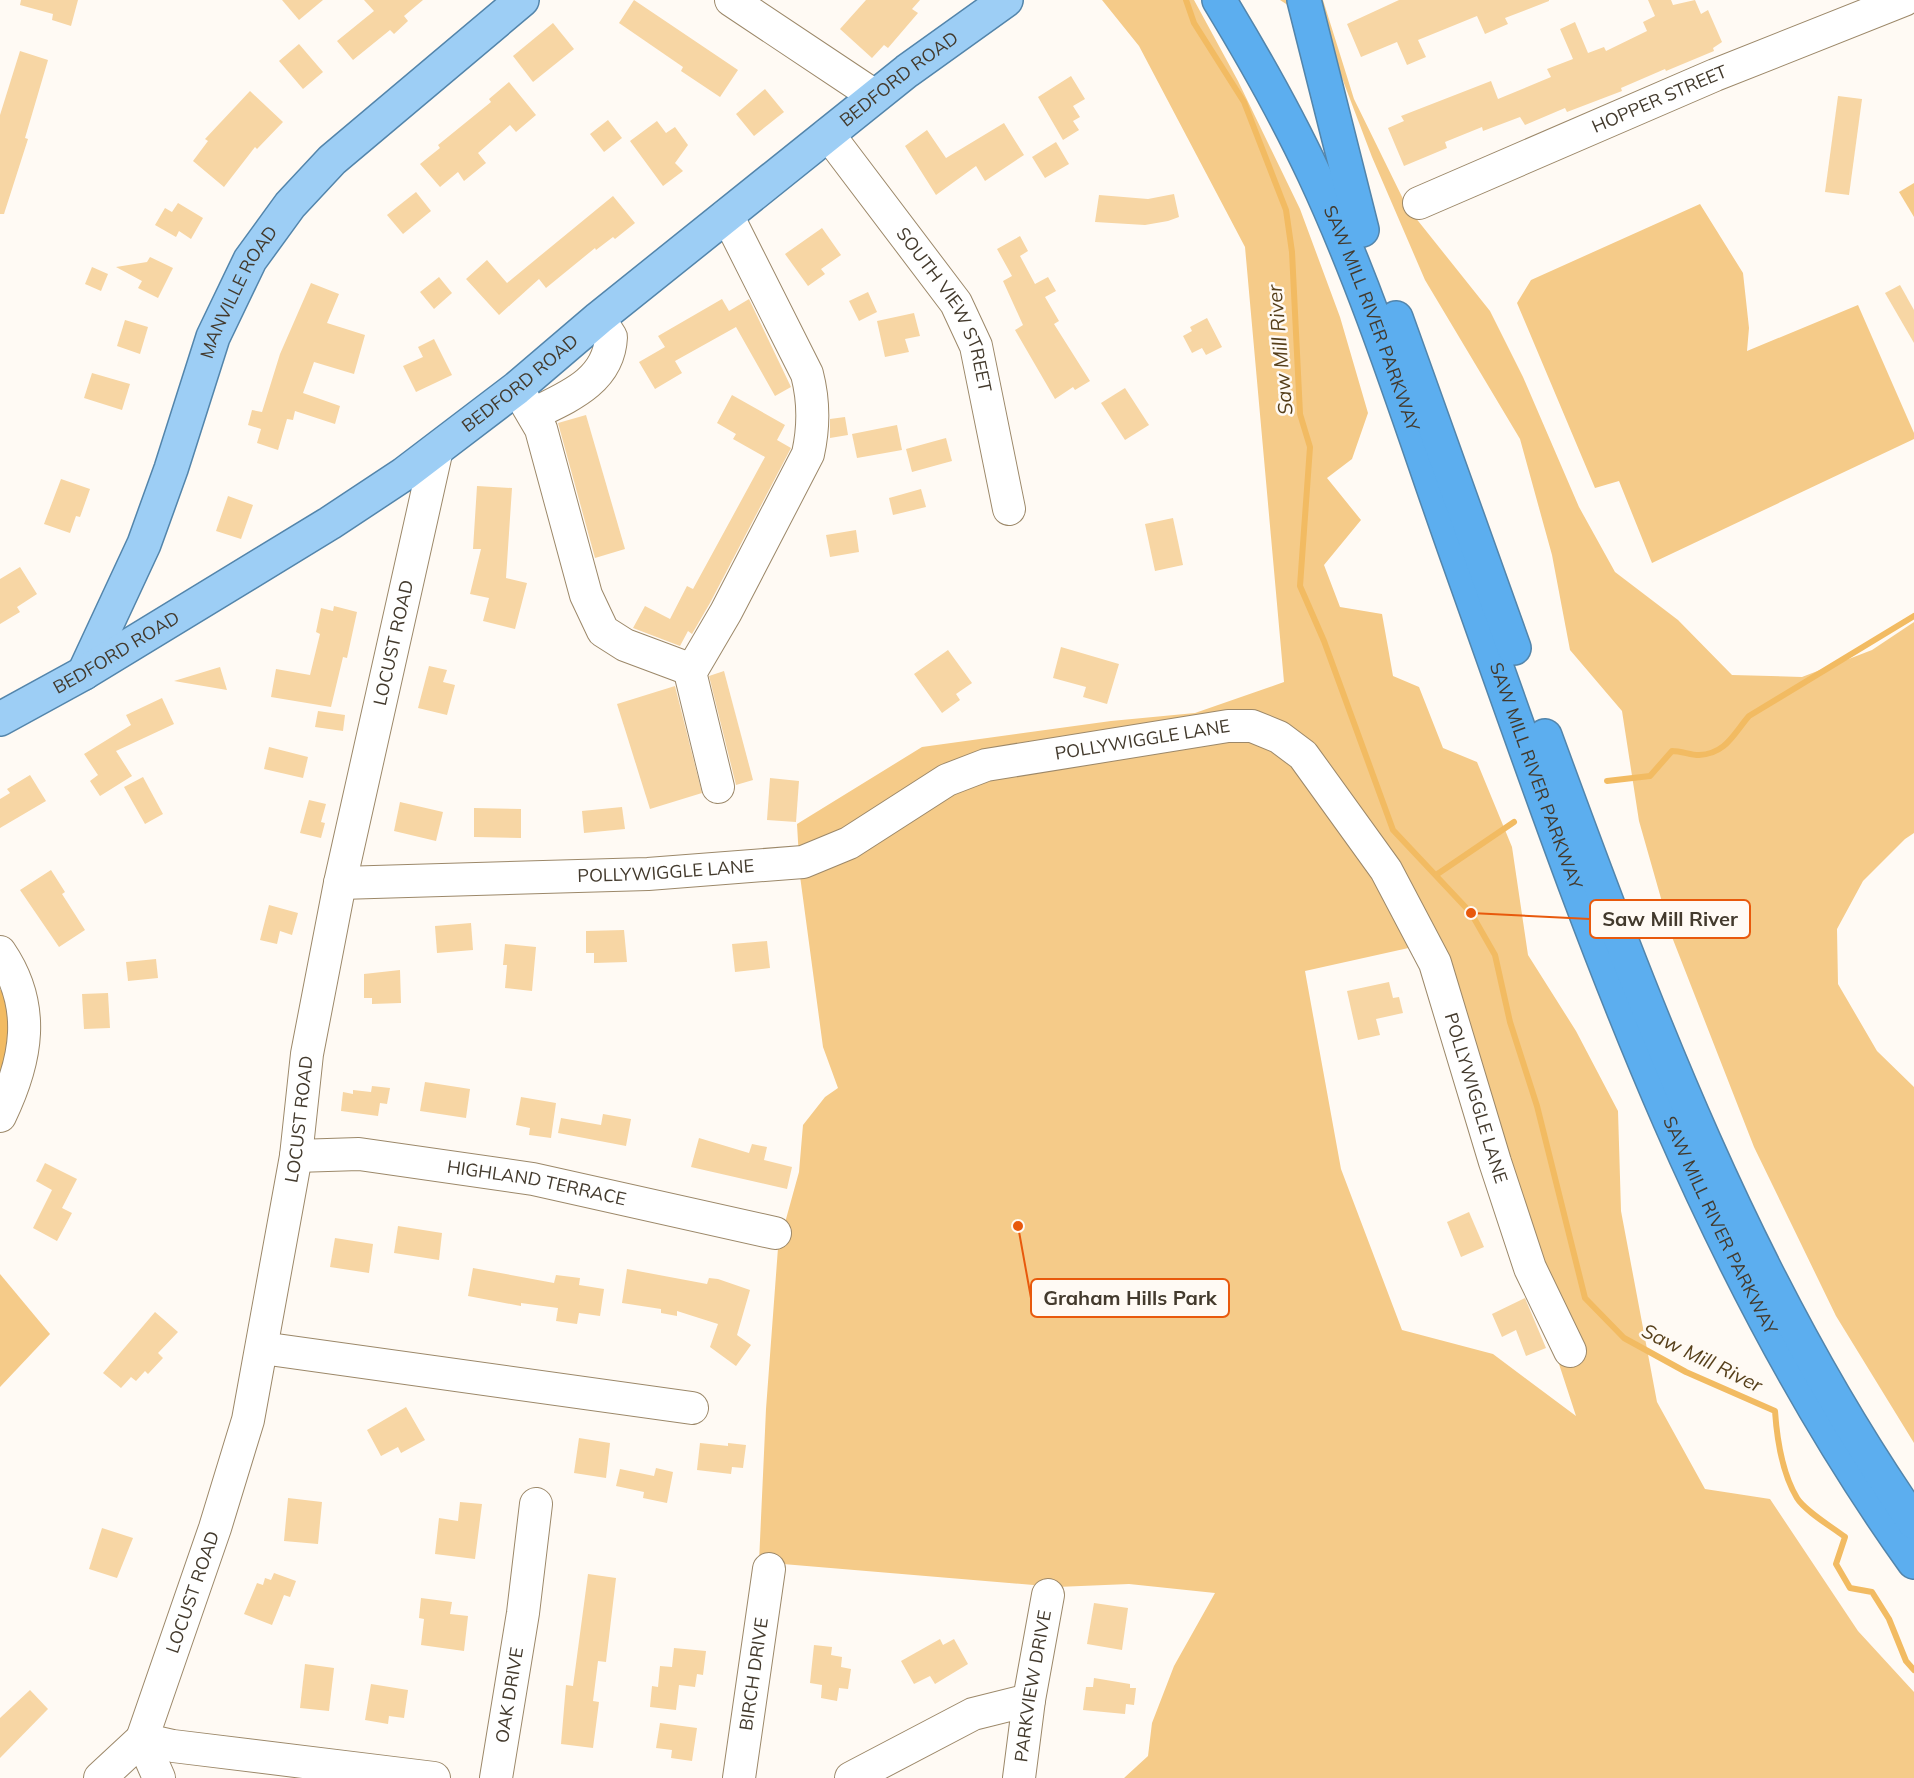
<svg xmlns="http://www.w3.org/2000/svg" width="1914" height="1778" font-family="Mulish,sans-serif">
<rect width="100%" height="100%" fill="#fffaf4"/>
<g fill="#f5cb89" fill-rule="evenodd">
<path d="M1102,0H1194L1238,81L1300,209L1340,317L1368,413L1352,459L1327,478L1361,520L1324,565L1340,607L1382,614L1393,676L1419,687L1443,748L1477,762L1512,847L1528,955L1576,1031L1618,1111L1621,1211L1657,1402L1705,1489L1770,1499L1858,1631L1914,1692V1778H1124L1148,1756L1152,1723L1174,1666L1215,1593L1129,1584L1057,1587L759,1562L766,1409L778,1248L799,1172L803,1125L825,1097L838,1088L823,1047L800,876L797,824L922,747L1111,721L1195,713L1284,682L1245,247L1139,46ZM1422,945L1576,1416L1493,1354L1402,1330L1341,1169L1305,971Z"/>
<path d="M1280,0H1323L1354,99L1407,207L1490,311L1523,377L1579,507L1615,572L1678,620L1732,675L1802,677L1872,650L1914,622V833L1905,839L1863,881L1837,929L1838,984L1877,1051L1914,1087V1443L1836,1316L1754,1147L1672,937L1639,821L1622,711L1570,650L1552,555L1520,439L1425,280L1372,157L1323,28Z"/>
<path d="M1914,183V217L1899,192Z"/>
<path d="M1700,204L1743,273L1749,328L1747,351L1858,305L1914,433V439L1652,563L1619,481L1595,488L1517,303L1531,280Z"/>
<path d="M0,1274L50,1334L0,1387Z"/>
</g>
<path fill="#f2bb62" d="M0,989L15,1011L4,1067L0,1074Z"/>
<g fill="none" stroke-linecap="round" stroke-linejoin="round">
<g stroke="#f2bb62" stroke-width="6">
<path d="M1186,0L1194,23L1244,102L1286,210L1292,252L1300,414L1310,447L1300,586L1324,641L1393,830L1471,913L1495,955L1510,1022L1537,1106L1585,1298L1624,1338L1686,1372L1775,1411C1777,1440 1782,1473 1797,1498C1805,1511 1832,1527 1845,1537L1836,1564L1850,1588L1872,1592L1889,1619L1906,1661L1914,1670"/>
<path d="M1607,781L1650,776L1672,751C1682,751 1690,755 1699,755C1726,754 1734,733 1749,716L1914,616"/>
<path d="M1436,875L1514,822"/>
</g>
</g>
<g fill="#f7d6a4">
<path d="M21,0H78L71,26L52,20L53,14L20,5Z"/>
<path d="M282,0H323L299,20Z"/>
<path d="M364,0H423L404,16L408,21L394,34L390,30L353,60L337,41L374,11Z"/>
<path d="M634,0L738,70L720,97L681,71L683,67L619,23Z"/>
<path d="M866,0H920L912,9L918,13L888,48L884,45L872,58L840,29Z"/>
<path d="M1399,0H1549V1L1505,18L1508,24L1485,34L1477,16L1418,40L1426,57L1407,65L1397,42L1361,57L1347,24Z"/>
<path d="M1648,0H1671L1673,5L1695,0L1701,14L1708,10L1722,42L1713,48L1714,51L1666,71L1665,69L1621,88L1622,91L1567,112L1565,108L1525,125L1520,117L1483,131L1482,127L1445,142L1447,148L1404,166L1388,128L1404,121L1401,116L1491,81L1498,99L1551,77L1547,69L1573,59L1560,29L1575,22L1588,53L1604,47L1606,51L1647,31L1643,22L1655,16Z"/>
<path d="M553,23L574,49L533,82L513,56Z"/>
<path d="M299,44L323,72L303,89L279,61Z"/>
<path d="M20,51L48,60L25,138L28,139L4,214H0V115Z"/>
<path d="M1071,76L1085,99L1073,106L1080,117L1073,121L1079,130L1063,140L1038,97Z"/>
<path d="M509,82L536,115L516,132L510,125L478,153L486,163L464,181L458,172L440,187L420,164L440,148L438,145L491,102L489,99Z"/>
<path d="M765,89L784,112L754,136L736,114Z"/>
<path d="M250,91L283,122L257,149L255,147L224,187L193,161L208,141L205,139Z"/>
<path d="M1838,96L1862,99L1849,195L1825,192Z"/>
<path d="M608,120L622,138L604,152L590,134Z"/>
<path d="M657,121L666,133L675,127L688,145L675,163L683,171L663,186L630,141Z"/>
<path d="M1004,123L1024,155L985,181L976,166L936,195L905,146L927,130L946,158Z"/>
<path d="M1056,142L1069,164L1045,178L1032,157Z"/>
<path d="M416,192L431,211L403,234L387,215Z"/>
<path d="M1174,194L1179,217L1168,221L1145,225L1095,222L1099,195L1148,199Z"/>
<path d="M613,196L635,223L615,239L613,237L596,250L595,248L546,288L539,279L499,315L466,279L487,260L507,283Z"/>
<path d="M178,203L203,218L191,239L179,231L176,237L155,225L165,208L172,212Z"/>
<path d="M822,228L841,255L821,269L825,274L808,286L785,254Z"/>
<path d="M1020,236L1028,251L1020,256L1035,284L1048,277L1056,291L1045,297L1059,321L1054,324L1090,381L1075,390L1073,387L1055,399L1015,330L1023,325L1003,281L1012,276L997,249Z"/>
<path d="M150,257L173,268L158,298L138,288L142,281L116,267L147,262Z"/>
<path d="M92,267L108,274L101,291L85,284Z"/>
<path d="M439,277L452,293L434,309L420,292Z"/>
<path d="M311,283L339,294L327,323L365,335L354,374L314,362L303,393L340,406L335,424L295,411L293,420L287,419L278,450L257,443L261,429L248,425L252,410L262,412L280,354Z"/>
<path d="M1900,285L1914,310V343L1885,293Z"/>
<path d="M868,292L877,312L859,321L849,301Z"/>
<path d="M722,299L729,311L749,299L791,387L775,396L736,327L675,361L682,373L655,389L639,362L665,347L658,336Z"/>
<path d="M914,313L920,336L905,339L909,352L885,357L877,321Z"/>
<path d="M1207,318L1222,347L1206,355L1202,348L1192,353L1183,336L1192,331L1190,327Z"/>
<path d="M125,320L148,327L140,354L117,346Z"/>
<path d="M434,339L452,375L416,392L403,366L423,357L418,347Z"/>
<path d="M92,373L130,384L122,410L84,398Z"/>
<path d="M1125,388L1149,425L1125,440L1101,403Z"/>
<path d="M732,395L785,425L777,440L791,448L710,603L692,634L688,631L680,646L633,628L645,606L670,619L687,586L693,589L765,457L733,439L736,434L717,423Z"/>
<path d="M586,415L625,549L595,558L558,423Z"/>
<path d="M845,417L848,435L830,438V419Z"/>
<path d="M897,425L902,450L857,458L852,434Z"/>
<path d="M946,438L952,461L912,472L906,449Z"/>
<path d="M61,479L90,489L80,517L76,516L70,533L44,524Z"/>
<path d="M477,486L512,488L506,578L527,583L515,629L483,621L489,598L470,594L481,549H473Z"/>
<path d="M921,489L926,507L893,515L889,498Z"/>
<path d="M228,496L253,505L241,539L216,531Z"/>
<path d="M1173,518L1183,565L1155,571L1145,524Z"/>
<path d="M856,530L859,552L830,557L826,535Z"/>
<path d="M20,567L37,594L17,607L20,612L0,624V579Z"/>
<path d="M334,606L357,612L347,658L343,657L331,707L271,697L276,669L310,675L320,634L316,632L321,608L333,611Z"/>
<path d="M1061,647L1119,664L1107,704L1083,697L1086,687L1053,678Z"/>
<path d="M948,650L972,683L956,694L960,700L942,713L914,674Z"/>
<path d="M429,666L447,670L443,682L455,685L447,715L418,708Z"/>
<path d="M220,667L227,690L174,681Z"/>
<path d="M724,671L753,780L736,785L709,676Z"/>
<path d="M675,686L702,793L650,809L617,704Z"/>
<path d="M162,698L174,724L116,751L132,776L100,796L90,781L98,775L84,754L131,725L126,715Z"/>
<path d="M318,711L345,715L343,731L315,727Z"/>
<path d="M269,747L308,757L303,778L264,769Z"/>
<path d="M30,775L46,801L0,828V799L10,793L7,789Z"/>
<path d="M143,777L163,814L145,824L124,787Z"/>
<path d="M770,778L799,781L796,822L767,820Z"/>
<path d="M309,800L326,804L321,822L325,823L321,838L300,833Z"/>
<path d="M400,802L443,812L436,841L394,831Z"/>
<path d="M622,807L625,829L584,833L582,811Z"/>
<path d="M474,808L521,809V838L474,837Z"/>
<path d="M51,870L65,892L62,894L85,930L59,947L20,890Z"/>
<path d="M269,905L298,913L292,935L280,931L277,944L260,940Z"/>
<path d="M471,923L473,950L437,953L435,926Z"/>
<path d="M624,930L627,962L594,963V953H586V931Z"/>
<path d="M767,941L770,968L735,972L732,944Z"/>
<path d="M505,944L536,947L532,991L505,988L507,965H503Z"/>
<path d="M156,959L158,978L128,981L126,962Z"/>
<path d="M400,970L401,1003L372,1004V998H364V974Z"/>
<path d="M1389,982L1393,998L1399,997L1403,1013L1376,1019L1380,1035L1358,1040L1347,991Z"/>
<path d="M108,993L110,1028L84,1029L82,994Z"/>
<path d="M425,1082L470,1089L466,1118L420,1111Z"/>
<path d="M372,1086L390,1088L387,1104L380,1103L378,1116L341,1111L343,1092L353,1094V1090L371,1092Z"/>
<path d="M521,1097L556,1103L551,1138L529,1135L530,1128L516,1125Z"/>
<path d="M603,1114L631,1119L626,1146L558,1133L561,1118L601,1125Z"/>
<path d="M699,1138L749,1153L752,1144L767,1147L764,1160L792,1167L787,1189L691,1167Z"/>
<path d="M45,1163L77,1179L62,1208L72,1213L57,1241L33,1228L52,1190L36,1181Z"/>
<path d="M1469,1212L1484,1247L1461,1257L1447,1222Z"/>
<path d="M398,1226L442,1233L439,1260L394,1253Z"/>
<path d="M335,1238L373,1244L369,1273L330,1267Z"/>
<path d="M473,1268L554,1283L556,1275L580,1278L579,1285L604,1289L600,1316L579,1313L577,1324L556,1321L558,1308L521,1303V1306L468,1296Z"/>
<path d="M627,1269L707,1284L709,1278L718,1279L750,1290L737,1335L751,1345L736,1366L710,1347L718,1324L677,1311V1316L661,1313V1309L622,1303Z"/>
<path d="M1525,1298L1546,1348L1526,1356L1516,1330L1502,1337L1492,1314Z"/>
<path d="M155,1312L178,1332L158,1353L163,1358L148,1374L145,1371L136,1381L131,1377L121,1388L103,1373Z"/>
<path d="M406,1407L425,1440L401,1453L398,1447L381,1456L367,1430Z"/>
<path d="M579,1438L610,1443L606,1478L574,1473Z"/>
<path d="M700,1443L728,1446V1443L746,1445L743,1468L732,1467L731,1474L697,1470Z"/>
<path d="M656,1468L673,1472L667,1503L643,1498L644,1492L616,1486L620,1469L654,1476Z"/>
<path d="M288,1498L322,1502L318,1544L284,1541Z"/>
<path d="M460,1502L482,1504L475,1559L435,1554L439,1518L458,1521Z"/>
<path d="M102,1528L133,1538L117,1578L89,1569Z"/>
<path d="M274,1573L296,1581L290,1597L284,1595L272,1625L244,1614L257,1583L263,1585L265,1578L271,1580Z"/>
<path d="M588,1574L616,1578L606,1662L598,1661L593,1701L599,1702L593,1748L561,1744L566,1685L573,1686Z"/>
<path d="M421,1598L452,1602L450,1614L468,1616L464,1651L421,1645L424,1619L419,1618Z"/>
<path d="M1094,1603L1128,1608L1122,1650L1087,1644Z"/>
<path d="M940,1639L943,1645L954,1639L968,1664L935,1684L930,1676L914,1684L901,1661Z"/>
<path d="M814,1645L832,1647L831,1655L842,1657L841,1667L851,1669L848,1689L839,1688L837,1701L821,1698L822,1685L810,1683Z"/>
<path d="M674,1648L706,1651L703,1675L697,1674L695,1687L679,1685L676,1710L650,1707L652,1686L658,1687L660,1666L672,1667Z"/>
<path d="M305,1664L334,1668L329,1711L300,1708Z"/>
<path d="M1094,1678L1130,1684V1688H1136L1134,1705L1126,1704L1125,1714L1083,1710L1086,1687H1093Z"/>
<path d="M371,1684L408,1690L404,1718L389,1716L388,1724L365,1720Z"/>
<path d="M30,1690L48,1709L0,1758V1718Z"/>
<path d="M660,1723L697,1728L692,1761L671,1758L672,1750L656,1748Z"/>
</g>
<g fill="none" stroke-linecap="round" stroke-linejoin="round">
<defs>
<g id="minor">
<path d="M731,0L875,96"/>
<path id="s1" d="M828,134L956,303L976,346L1009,509"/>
<path id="s2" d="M1419,203L1715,75L1904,0"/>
<path d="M517,388L541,429L586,595L603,631L625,645L692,670"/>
<path d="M533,414C568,397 609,381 611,337L599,318"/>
<path d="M718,787L691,676L692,670L726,612L808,454C814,427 814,401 807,374L727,215"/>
<path id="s3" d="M340,883L648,874L803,862L849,843L947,780L986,765L1228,726H1252L1279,737L1303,755L1386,870L1435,963L1495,1162L1530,1268L1570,1351"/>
<path d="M0,952C37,1006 27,1060 0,1116"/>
<path id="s4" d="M296,1156L359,1154L533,1179L775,1233"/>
<path d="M262,1348L692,1408"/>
<path d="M142,1739L173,1746L434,1778"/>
<path d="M100,1778L142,1739"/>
<path id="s5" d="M159,1778L142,1739L215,1528L248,1420L296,1156L307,1054L340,883L437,449"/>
<path id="s6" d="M496,1778L523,1613L536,1504"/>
<path id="s7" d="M739,1778L769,1569"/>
<path d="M851,1778L973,1714L1029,1700"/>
<path id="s8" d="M1019,1778L1029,1700L1048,1595"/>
</g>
<g id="major">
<path id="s9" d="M84,673L144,544L171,469L213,337L250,260L290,205L332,160L522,0"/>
<path id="s10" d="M0,719L84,673L330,523L404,474L517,388L599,318L907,71L1006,0"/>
</g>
<g id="highway">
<path id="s11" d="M1219,0C1253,56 1286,114 1314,174C1372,298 1413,432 1459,561C1583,909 1697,1259 1914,1562"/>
<path d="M1304,0L1362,230"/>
<path d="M1396,318L1514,648"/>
<path d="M1545,736C1645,1009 1747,1282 1914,1522"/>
</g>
</defs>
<use href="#minor" stroke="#9c8869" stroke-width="34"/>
<use href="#major" stroke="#5385ab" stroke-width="36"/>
<use href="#highway" stroke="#5385ab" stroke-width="36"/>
<use href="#minor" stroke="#fff" stroke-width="32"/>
<use href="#major" stroke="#9dcef5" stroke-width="33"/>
<use href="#highway" stroke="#5caeef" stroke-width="33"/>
</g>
<g text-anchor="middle" stroke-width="5" stroke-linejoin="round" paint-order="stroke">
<g font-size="18" fill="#433a2d" stroke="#fffaf4">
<text dy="6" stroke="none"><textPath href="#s10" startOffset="1106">BEDFORD ROAD</textPath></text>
<text dy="6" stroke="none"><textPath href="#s2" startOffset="262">HOPPER STREET</textPath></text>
<text dy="6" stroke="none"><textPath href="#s9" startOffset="412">MANVILLE ROAD</textPath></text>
<text dy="6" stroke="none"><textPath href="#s1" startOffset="213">SOUTH VIEW STREET</textPath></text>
<text dy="6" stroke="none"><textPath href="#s11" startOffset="354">SAW MILL RIVER PARKWAY</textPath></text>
<text dy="6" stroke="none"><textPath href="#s10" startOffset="620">BEDFORD ROAD</textPath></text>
<text dy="6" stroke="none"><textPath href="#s5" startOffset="1170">LOCUST ROAD</textPath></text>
<text dy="6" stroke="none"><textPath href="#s10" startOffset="134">BEDFORD ROAD</textPath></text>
<text dy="6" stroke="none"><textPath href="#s3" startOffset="830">POLLYWIGGLE LANE</textPath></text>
<text dy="6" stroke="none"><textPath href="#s11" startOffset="840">SAW MILL RIVER PARKWAY</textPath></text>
<text dy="6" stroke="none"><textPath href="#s3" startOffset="326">POLLYWIGGLE LANE</textPath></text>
<text dy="6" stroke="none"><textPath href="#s3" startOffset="1388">POLLYWIGGLE LANE</textPath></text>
<text dy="6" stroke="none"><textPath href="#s5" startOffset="684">LOCUST ROAD</textPath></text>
<text dy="6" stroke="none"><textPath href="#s4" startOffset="243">HIGHLAND TERRACE</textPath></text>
<text dy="6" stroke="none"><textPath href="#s11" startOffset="1326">SAW MILL RIVER PARKWAY</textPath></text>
<text dy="6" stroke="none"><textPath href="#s5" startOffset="198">LOCUST ROAD</textPath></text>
<text dy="6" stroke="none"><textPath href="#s7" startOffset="105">BIRCH DRIVE</textPath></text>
<text dy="6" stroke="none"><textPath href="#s8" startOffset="93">PARKVIEW DRIVE</textPath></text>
<text dy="6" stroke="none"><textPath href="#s6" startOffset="84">OAK DRIVE</textPath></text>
</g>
<g font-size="20" font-style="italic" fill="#563f1a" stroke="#fffaf4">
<text transform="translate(1280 350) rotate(-95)" y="7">Saw Mill River</text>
<text transform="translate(1702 1358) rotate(26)" y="7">Saw Mill River</text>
</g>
</g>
<path fill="none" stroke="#e8590c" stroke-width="2" d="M1471 913L1590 919M1018 1226L1031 1298"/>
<g fill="#e8590c" stroke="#fffaf4" stroke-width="2">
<circle cx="1471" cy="913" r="6"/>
<circle cx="1018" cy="1226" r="6"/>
</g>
<g fill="#fffaf4" stroke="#e8590c" stroke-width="2">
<rect x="1590" y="900" width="160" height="38" rx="6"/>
<rect x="1031" y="1279" width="198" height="38" rx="6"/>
</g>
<g font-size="20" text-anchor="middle" font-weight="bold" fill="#433a2d">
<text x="1670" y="926">Saw Mill River</text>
<text x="1130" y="1305">Graham Hills Park</text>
</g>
</svg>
